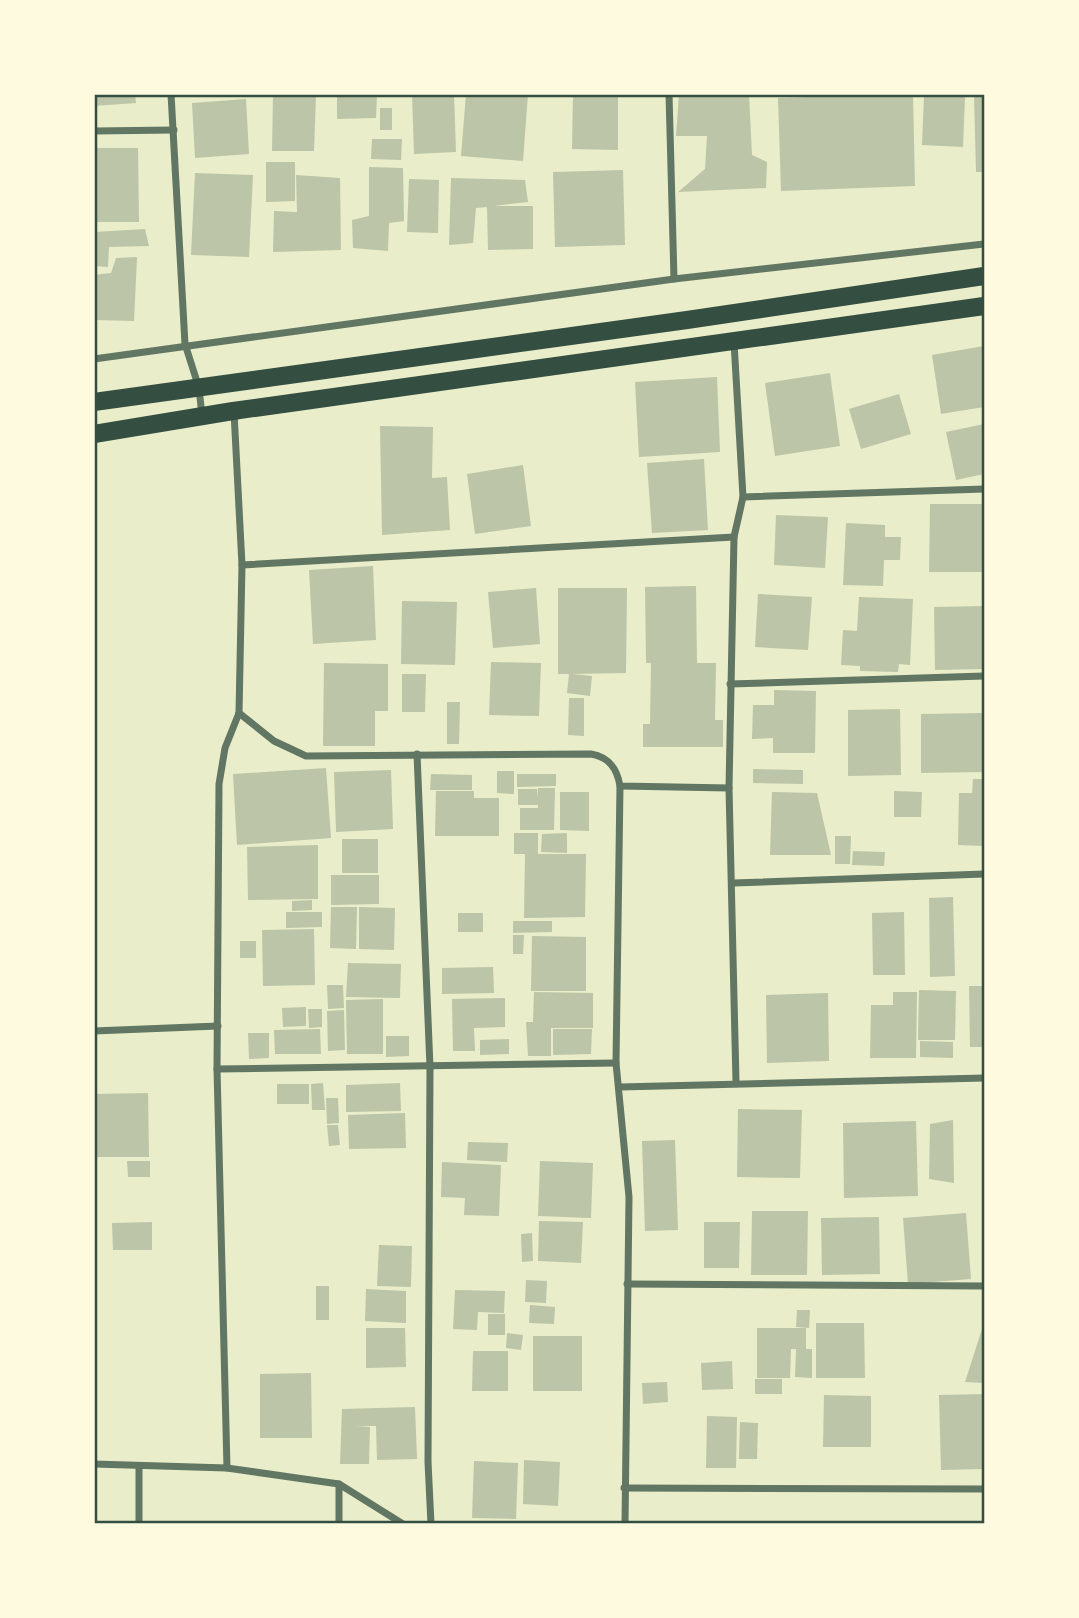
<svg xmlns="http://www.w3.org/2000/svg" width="1079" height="1618" font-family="Rubik,sans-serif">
<rect width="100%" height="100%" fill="#e9edc9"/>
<g fill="#bcc5a7">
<path d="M94,94H135L136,103L94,106Z"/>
<path d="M273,94L316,95L314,151H272Z"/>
<path d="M337,94H377L376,118L337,119Z"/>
<path d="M412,94H454L456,152L414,154Z"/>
<path d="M466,94H528L523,161L461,156Z"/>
<path d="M573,94H618V150L572,149Z"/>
<path d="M679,94H749L752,155L767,162L766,188L678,192L705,169L707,136H676Z"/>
<path d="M913,94L915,186L781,191L778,98Z"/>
<path d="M974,94H984V172H976Z"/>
<path d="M924,96L965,97L963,147L922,145Z"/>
<path d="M246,99L249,154L195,158L192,103Z"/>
<rect x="380" y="108" width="12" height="22"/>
<path d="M372,139H402L401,160L371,159Z"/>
<path d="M94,148H138L139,222H94Z"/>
<path d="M266,162H295V201L266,202Z"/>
<path d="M369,167L403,168L404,221L389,223L388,251L353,248L352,220L369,216Z"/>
<path d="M623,170L625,245L555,247L553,172Z"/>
<path d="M195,173L253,175L249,257L191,255Z"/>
<path d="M296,175L340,178L341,250L273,252L274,211L297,212Z"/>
<path d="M451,178L525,180L528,202L494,206H533V249L488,250L487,207L476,208L473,243L449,245Z"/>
<path d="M409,179L439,180L438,233L407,232Z"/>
<path d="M145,229L149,246L109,247L108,267L94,266V232Z"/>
<path d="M137,257L134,321L94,320V275L111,273L116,258Z"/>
<path d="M984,346V407L941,414L932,355Z"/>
<path d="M830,373L840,446L775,456L765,383Z"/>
<path d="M717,377L720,452L639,457L635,382Z"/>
<path d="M899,394L911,434L861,449L849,409Z"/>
<path d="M984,424V474L956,480L946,432Z"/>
<path d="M380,426L433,427L432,478L447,477L450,530L382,535Z"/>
<path d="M704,459L708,530L652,533L647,463Z"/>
<path d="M523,465L531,526L475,534L467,474Z"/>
<path d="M930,504H984V572H929Z"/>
<path d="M776,515L828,517L825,568L774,565Z"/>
<path d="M846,523L885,525V537H901L900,560H884L883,586L843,585Z"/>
<path d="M373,566L376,640L313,644L309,570Z"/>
<path d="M696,586L697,663H716L715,720H723V747H643V724H650L651,663H646L645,587Z"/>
<path d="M536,588L540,644L493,648L488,592Z"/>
<path d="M558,588H627L626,673L572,674L592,676L590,696L567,693L569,674H558Z"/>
<path d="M758,594L812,597L808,650L755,647Z"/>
<path d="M859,597L913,599L910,665L899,664L898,672L860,671V666L841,665L843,630L857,631Z"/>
<path d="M402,601L457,602L455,665L401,664Z"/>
<path d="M984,606V669L935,670L934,607Z"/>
<path d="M491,662L541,663L539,716L489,715Z"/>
<path d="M324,663L388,664V711H375V746H323Z"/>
<path d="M402,674H426L425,712H402Z"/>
<path d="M774,690L816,691L815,753H773V738L752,739L753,705H774Z"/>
<path d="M569,698H584V736L568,735Z"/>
<path d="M447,702H460L459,744H447Z"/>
<path d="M900,709L901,775L848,776V710Z"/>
<path d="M984,713V772L921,773V714Z"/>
<path d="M326,768L331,838L237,845L233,774Z"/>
<path d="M753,769L803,770V784L753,783Z"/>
<path d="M391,770L393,829L336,832L334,772Z"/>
<path d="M497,771H514V794L497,793Z"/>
<path d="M431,774L472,775V790H430Z"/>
<path d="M517,774H556V786L517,787Z"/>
<path d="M973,779H984L983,846L958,845L959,793H972Z"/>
<path d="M538,788H555L554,830H520V808H538V805H518V789H537L538,798Z"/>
<path d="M436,791H474V798H499V836H435Z"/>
<path d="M894,791L922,792L921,817H894Z"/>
<path d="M560,792H589V831L560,830Z"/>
<path d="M772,792L817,793L831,855H770Z"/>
<path d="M514,833H538V854H586L585,917L524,918L525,854H514Z"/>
<path d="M567,833V853L541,852L542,834Z"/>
<path d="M835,836H851L850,864H835Z"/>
<rect x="342" y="839" width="36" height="34"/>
<path d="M318,845V899L248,900L247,847Z"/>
<path d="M853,851L885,852L884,866L852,865Z"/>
<path d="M331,875H379V904L331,905Z"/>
<path d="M953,897L955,976L930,977L929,898Z"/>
<path d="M312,900V910L292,911V901Z"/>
<path d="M331,907H357L356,949L330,948Z"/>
<path d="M359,907L395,908L394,950L359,949Z"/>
<path d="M286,912H322V927L286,928Z"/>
<path d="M904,912L905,975H873L872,913Z"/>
<rect x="458" y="913" width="25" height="19"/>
<path d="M513,921H552V932L513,933Z"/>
<path d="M314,929L315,985L263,986L262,930Z"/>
<path d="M513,935H524L523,954H513Z"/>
<path d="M532,936L586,937V991H531Z"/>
<rect x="240" y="941" width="16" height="17"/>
<path d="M348,963L401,964L400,998L346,997Z"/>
<path d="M493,967L494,993L442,994V968Z"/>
<path d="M327,985H343L344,1008L328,1009Z"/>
<path d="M969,986H984V1047H970Z"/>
<path d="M919,990L956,991L955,1040H918Z"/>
<path d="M534,992L593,993V1028H551V1056H528L526,1022H533Z"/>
<path d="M893,992H917L916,1058H870L871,1005H893Z"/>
<path d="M828,993L829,1061L767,1063L766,995Z"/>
<path d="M505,998V1027L474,1028L475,1051H453L452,999Z"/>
<path d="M383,999V1054H347L346,1000Z"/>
<path d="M306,1007V1026L283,1027L282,1008Z"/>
<path d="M308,1009H322V1027L309,1028Z"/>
<path d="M344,1010L345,1050L328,1051L327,1011Z"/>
<path d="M320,1029L321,1054H275L274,1030Z"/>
<path d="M553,1029H592L591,1054L553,1055Z"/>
<path d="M248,1033H269V1058L249,1059Z"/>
<path d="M386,1036H409V1056L386,1057Z"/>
<path d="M509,1039V1054L480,1055V1040Z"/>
<path d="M920,1041L953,1042V1058L920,1057Z"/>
<path d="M323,1083L325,1110H312L311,1084Z"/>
<path d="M400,1083L401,1111L346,1112V1085Z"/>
<rect x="277" y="1084" width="32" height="20"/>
<path d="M148,1093L149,1157H97L94,1094Z"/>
<path d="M326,1098H338L339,1123L327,1124Z"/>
<path d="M738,1109L802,1110L800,1178L737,1177Z"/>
<path d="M405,1113L406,1148L349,1149L348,1115Z"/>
<path d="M953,1120L954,1183L929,1179L930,1124Z"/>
<path d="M916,1121L918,1196L844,1198L843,1123Z"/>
<path d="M327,1125H338L340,1145L329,1146Z"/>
<path d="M675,1140L678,1230L645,1231L642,1141Z"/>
<path d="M468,1142L508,1143L507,1162L467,1160Z"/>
<path d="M127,1161H150V1177H128Z"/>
<path d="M540,1161L593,1163L591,1218L538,1216Z"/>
<path d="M442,1162L501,1165L499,1216L464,1215L465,1198L441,1197Z"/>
<path d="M752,1211H808L807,1275H751Z"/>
<path d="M966,1213L971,1279L908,1284L903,1218Z"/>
<path d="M879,1217L880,1274L822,1275L821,1218Z"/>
<path d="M539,1221L583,1222L581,1263L538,1261Z"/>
<path d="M152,1222V1250H113L112,1223Z"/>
<path d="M704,1222H740L739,1268H704Z"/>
<path d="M532,1233L533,1261L522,1262L521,1234Z"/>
<path d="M379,1245L412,1246L411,1287L377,1286Z"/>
<path d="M526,1280L547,1281L546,1303L525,1302Z"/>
<rect x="316" y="1286" width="13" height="34"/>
<path d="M366,1289L406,1291V1323L365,1321Z"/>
<path d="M455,1290L505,1291L504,1313L478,1312L477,1330L453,1329Z"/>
<path d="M530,1305L555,1307L554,1324L529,1323Z"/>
<path d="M797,1310H810L809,1328L796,1327Z"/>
<rect x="488" y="1314" width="17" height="21"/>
<path d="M816,1323H864L865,1378H816Z"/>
<path d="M984,1323V1383L965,1382Z"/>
<path d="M366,1328H405L406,1367L366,1368Z"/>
<path d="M757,1328H806V1349H812V1378L795,1377L796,1349H791L790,1378H757Z"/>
<path d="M507,1333L523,1335L521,1350L506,1348Z"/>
<rect x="533" y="1336" width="49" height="55"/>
<path d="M473,1351H508V1391H472Z"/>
<path d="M732,1361L733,1389L702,1390L701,1363Z"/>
<path d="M311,1373L312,1438H260V1374Z"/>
<rect x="755" y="1379" width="27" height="15"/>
<path d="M667,1382L668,1402L643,1404L642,1383Z"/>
<path d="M984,1394V1469L941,1470L939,1395Z"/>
<path d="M824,1395L871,1396V1447H823Z"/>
<path d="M415,1407L417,1459L377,1460L376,1426H356L370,1427L369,1464H340L342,1409Z"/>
<path d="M707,1416L737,1417L736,1468H706Z"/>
<path d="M740,1422L758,1423L757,1459H739Z"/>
<path d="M524,1460L560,1462L558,1506L523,1504Z"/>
<path d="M474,1461L518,1463L516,1519L472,1518Z"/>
</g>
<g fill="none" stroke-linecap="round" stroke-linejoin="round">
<g stroke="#617663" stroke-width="7">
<path d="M171,94L185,344L199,388L202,416"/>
<path d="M669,94L674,279"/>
<path d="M94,131L174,130"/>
<path d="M734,342L743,497L734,537L729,788L736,1082"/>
<path d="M94,359L674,279L984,244"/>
<path d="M743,497L984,489"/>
<path d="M242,565L734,537"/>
<path d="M730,684L984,676"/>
<path d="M239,713L274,741L306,756L591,754C609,757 617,768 620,786L729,788"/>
<path d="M417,754L430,1067L428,1462L431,1524"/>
<path d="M620,786L616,1063L629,1197L625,1524"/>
<path d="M733,883L984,874"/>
<path d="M94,1031L218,1026"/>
<path d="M217,1069L616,1063"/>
<path d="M620,1087L984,1078"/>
<path d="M627,1284L984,1286"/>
<path d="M94,1464L227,1468L339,1484L403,1524"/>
<path d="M227,1468L217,1069L219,784L225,748L239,713L242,565L234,412"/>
<path d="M624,1488L984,1489"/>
<path d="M139,1524V1467"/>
<path d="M339,1524V1484"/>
</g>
<g stroke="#344e41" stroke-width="18">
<path d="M94,402L687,320L984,276"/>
<path d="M94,434L233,411L984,306"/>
</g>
</g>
<rect width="1079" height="1618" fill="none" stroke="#fefae0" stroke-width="192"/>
<rect x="96" y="96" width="887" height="1426" fill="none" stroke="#344e41" stroke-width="2.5"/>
</svg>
